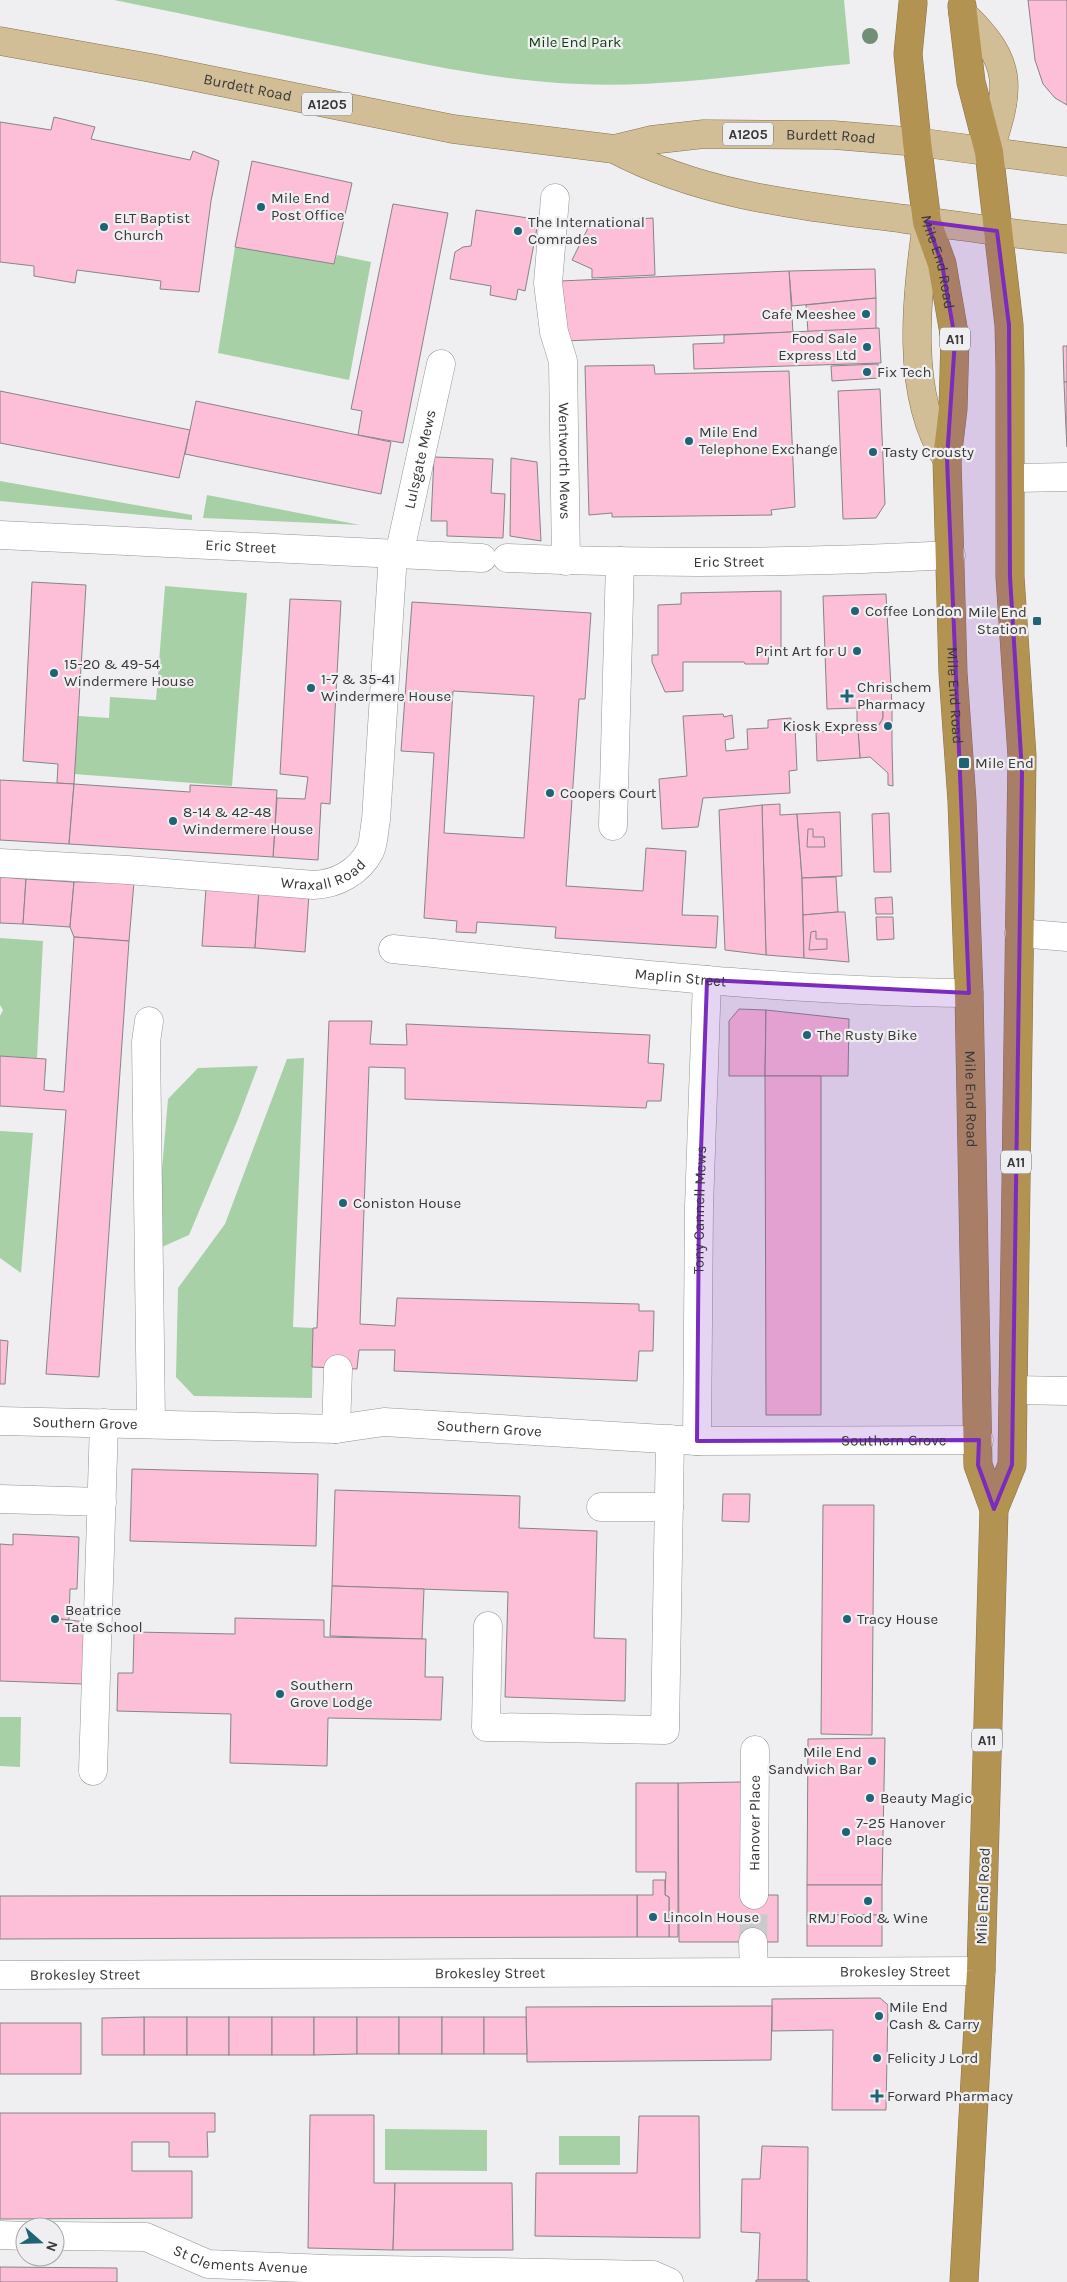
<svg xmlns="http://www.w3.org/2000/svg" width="1067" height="2282" font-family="Karla,sans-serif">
<rect width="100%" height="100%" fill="#efeff1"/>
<g fill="#a7d0a7">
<path d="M114,0H844L850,64C761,72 669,88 579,84C502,81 426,65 351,49C272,33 193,16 114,0Z"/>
<path d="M235,247L334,264L337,255L371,262L349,380L218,353Z"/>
<path d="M0,481L192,515V520L0,501Z"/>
<path d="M207,495L360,525L203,518Z"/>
<path d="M165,586L247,593L232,786L74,774L78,716L109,718L110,697L156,700Z"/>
<path d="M0,938L43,941L37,1058L0,1056V1016L3,1010L0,1005Z"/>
<path d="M304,1058L293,1327L313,1328L312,1398L194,1396L176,1377L178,1288L225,1224L287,1059Z"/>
<path d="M258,1066L238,1119L189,1235L155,1250L168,1099L198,1068Z"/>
<path d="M0,1131L33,1133L21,1273L0,1258Z"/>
<path d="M0,1717H21L20,1767L0,1766Z"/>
<path d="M385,2129L487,2130V2171L385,2170Z"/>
<rect x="559" y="2136" width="61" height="29"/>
</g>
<g fill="#fdbed7" stroke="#868585" fill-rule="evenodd">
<path d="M1028,0H1067V105L1055,98L1043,84L1035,60Z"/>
<path d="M54,117L95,127L91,139L190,160L193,151L219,161L211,201L199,292L160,289L161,281L77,270L75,283L34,276V266L0,262V122L51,130Z"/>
<path d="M252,161L352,183L334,264L235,247Z"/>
<path d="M393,204L448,213L403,443L358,435L362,411L351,409Z"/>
<path d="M476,210L528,218L537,228L525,291L518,289L516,300L490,295L491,286L450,279L455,252L463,247L471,246Z"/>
<path d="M653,218L655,275L592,278V269L572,260L591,222Z"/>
<path d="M875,269L876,298L792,306L789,271Z"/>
<path d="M789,271L793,332L563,341L560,281Z"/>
<path d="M876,298V329L808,332L806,305Z"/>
<path d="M879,328L881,363L694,369L693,344L724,343V335Z"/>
<path d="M1063,346H1067V382H1064Z"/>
<path d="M878,364L879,378L832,381L831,366Z"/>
<path d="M654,365L655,374L789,371L795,507L771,510L772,515L612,517V513L589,515L585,366Z"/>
<path d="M1064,382H1067V447L1066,429Z"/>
<path d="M880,389L885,504L876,518L843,519L838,391Z"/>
<path d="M0,391L190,430L179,478L0,443Z"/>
<path d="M196,401L391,442L381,494L185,454Z"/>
<path d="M434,457L493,459L491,493L505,494L503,538L447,536V521H431Z"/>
<path d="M511,458L537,462L541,541L510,536Z"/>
<path d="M32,582L86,585L74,784L57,783L58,764L23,761Z"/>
<path d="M781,591V654H769L768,664H745L744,662H683V691L665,692L652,662V655H658V605L681,604V593Z"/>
<path d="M886,594L892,706L883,707V718L879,725H857V708L827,709L823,596Z"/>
<path d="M290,599L341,601L330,804L321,803L318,860L273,857L277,798L305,799L308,777L280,774Z"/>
<path d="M412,602L591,613L585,699H579L566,886L643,891L646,848L686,851L682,915L718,916L716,948L555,938L556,927L477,922L476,933L456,932L457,921L424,918L434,753L401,751ZM453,691L534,696L524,838L444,833Z"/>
<path d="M892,706V745L893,786L888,785V773L870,757L860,758L858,730L879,725L883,718V707Z"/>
<path d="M723,714L724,717L732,715L734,738L725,740L726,751L748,749L747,729L768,728V720L791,718V726H795L797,770L789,771L790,793L703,798L698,827L662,829L659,779L687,776L683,716Z"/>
<path d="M858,730L860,758L817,761L816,732Z"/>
<path d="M0,780L74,784L69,844L0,840Z"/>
<path d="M74,784L190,792V785L277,790L273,857L69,844Z"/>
<path d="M780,804V815L797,814L802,878L804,958L766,955L762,805Z"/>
<path d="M762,805L766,955L725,950L719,810Z"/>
<path d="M840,812L842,876L802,878L797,814Z"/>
<path d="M889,813L891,872H874L872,814Z"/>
<path d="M808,829H813V837H824L825,847H807Z"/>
<path d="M0,877L26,879L23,924L0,923Z"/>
<path d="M836,877L838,912L803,915L802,878Z"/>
<path d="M26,879L74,882L70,927L23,924Z"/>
<path d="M74,882H134L129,941L74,937L70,927Z"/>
<path d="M206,888L259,890L255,948L202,946Z"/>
<path d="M259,890L309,894L305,952L255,948Z"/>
<path d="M892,897L893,914H876L875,898Z"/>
<path d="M838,912H845L849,962L804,958L803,915Z"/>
<path d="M876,917H893L894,939L877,940Z"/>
<path d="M816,931V939H827V949L809,950L811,932Z"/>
<path d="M74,937L129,941L99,1377L46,1374L66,1110L0,1106V1056L46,1059L44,1090L64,1092Z"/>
<path d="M739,1009L766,1010L765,1076H729V1021Z"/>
<path d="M766,1010L849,1019L848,1076H765Z"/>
<path d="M329,1021H372L370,1044L407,1045L406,1024L650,1035L648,1063L664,1064L661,1101H647L646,1108L405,1099V1068L369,1067L360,1324L395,1326L397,1298L639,1304V1311H654L653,1351H639L637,1381L394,1371L395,1350H359L357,1369L312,1367L313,1328H317Z"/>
<path d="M765,1076H821V1415H766Z"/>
<path d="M0,1340L8,1341L5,1384H0Z"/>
<path d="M132,1469L318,1474L316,1546L130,1541Z"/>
<path d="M335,1490L520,1496L519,1528L597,1531L594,1638L626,1639L625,1701L505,1697L508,1592L332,1586Z"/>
<path d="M723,1494H750L749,1522L722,1521Z"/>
<path d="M823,1505H874L872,1735L821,1734Z"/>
<path d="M13,1534L79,1537L77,1589H70L69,1620L61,1619L86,1622L83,1684L0,1681V1544L13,1545Z"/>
<path d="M332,1586L424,1589L422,1639L330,1636Z"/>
<path d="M235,1618L324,1620V1637L426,1639L425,1677H443L441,1720L328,1718L327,1766L230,1763L231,1714L117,1711L118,1673H133L134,1632L235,1634Z"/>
<path d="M885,1738L882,1885H807L808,1739Z"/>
<path d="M742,1782V1895H778V1942H679L678,1783Z"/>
<path d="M636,1783H678V1937H669V1897L665,1895L666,1872H636Z"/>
<path d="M653,1880H665V1895L669,1897V1937H637V1895H653Z"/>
<rect x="807" y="1885" width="75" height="30"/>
<path d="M637,1895V1937L0,1939V1896Z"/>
<rect x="807" y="1915" width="75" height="31"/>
<path d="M880,1998L888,2005L886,2110H832L833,2030L772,2031V1999Z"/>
<path d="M772,2006L771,2060L527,2062L526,2007Z"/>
<rect x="144" y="2017" width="43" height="38"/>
<path d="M144,2017V2055H102V2018Z"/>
<rect x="187" y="2017" width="42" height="38"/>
<rect x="229" y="2017" width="43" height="38"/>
<rect x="272" y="2017" width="42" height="38"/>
<path d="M314,2017H357V2054L314,2055Z"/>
<rect x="357" y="2017" width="42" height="37"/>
<rect x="399" y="2017" width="43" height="37"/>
<rect x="442" y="2017" width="42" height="37"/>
<path d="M484,2017H526L527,2054H484Z"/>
<rect x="0" y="2023" width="81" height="51"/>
<path d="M0,2113H215V2132H207L208,2157H169V2142H132V2171H192V2218L0,2219Z"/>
<path d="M310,2115H374V2183H395L393,2250L308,2248Z"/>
<path d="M639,2116H699L700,2238L535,2236L536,2173H637Z"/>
<path d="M762,2146L808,2147L807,2280H758L760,2233L741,2232L742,2179H760Z"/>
<path d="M395,2183H512L513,2250H393Z"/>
<path d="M0,2267L117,2268V2282H0Z"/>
<path d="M756,2280H807L810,2282H756Z"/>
</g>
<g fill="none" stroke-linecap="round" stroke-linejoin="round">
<path stroke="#cacacc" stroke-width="28" stroke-dasharray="28 14" stroke-linecap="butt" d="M753,1942L754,1895"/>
<defs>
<g id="minor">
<path id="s1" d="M555,198L548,283L554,332L563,361L566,561"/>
<path d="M1011,478L1067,477"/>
<path id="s2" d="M0,535L482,558"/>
<path id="s3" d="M399,555L441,364"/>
<path id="s4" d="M507,558C654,564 804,563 951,555"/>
<path d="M613,826L620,561"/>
<path id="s5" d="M0,863L128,870L314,885C337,884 359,872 370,851C374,843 374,829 376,820L393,554"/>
<path d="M1019,933L1067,937"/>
<path id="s6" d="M393,949C585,968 777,992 969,993"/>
<path d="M149,1021L146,1042L151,1423"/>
<path d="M1013,1390L1067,1391"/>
<path id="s7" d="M0,1421L336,1429L384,1422L697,1441L979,1440"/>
<path d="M336,1429L338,1369"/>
<path id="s8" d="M697,1441L699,1207L707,980"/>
<path d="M0,1499L102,1502"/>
<path d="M601,1507H669"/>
<path d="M488,1626L486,1727L665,1730L670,1439"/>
<path d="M93,1771L104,1423"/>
<path id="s9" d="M754,1895L755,1750"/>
<path d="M753,1942L754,1971"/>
<path id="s10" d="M0,1975L981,1971"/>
<path d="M0,2235L25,2236"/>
<path id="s11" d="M55,2236L146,2237L208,2264L327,2269L653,2275L669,2282"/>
</g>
<g id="major">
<path d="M963,14C1015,63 1010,89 989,152"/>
<path id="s12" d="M0,41L151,68L453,129L614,149L651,140L704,134L834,135L917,142L1067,162"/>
<path d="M614,149C704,197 805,206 905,219C959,225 1013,235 1067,239"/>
<path d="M927,222C917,294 904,395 947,459"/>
</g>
<g id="highway">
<path id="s13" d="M913,3L908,54L917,142L927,222L942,264L955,339L953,409L947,459L953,673L962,801L969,993L978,1465L994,1509L981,1971L964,2282"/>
<path d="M962,6L971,82L989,152L1009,325L1010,368V577L1022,756L1012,1465L994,1509"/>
</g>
</defs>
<use href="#minor" stroke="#949495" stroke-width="29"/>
<use href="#major" stroke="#887349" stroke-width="29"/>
<use href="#highway" stroke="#887349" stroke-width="29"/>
<use href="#minor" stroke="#fff" stroke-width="28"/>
<use href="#major" stroke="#d1be97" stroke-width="28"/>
<use href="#highway" stroke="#b39352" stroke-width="28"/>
</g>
<circle fill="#738e77" cx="870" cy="36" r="8"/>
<path fill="#7b2cbf" fill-opacity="0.2" stroke="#7b2cbf" stroke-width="4" stroke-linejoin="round" d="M927,222L997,231L1009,325L1010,577L1022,772L1012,1465L994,1509L978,1465L979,1440L697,1441L699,1207L707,980L969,993L947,459L955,339L942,264Z"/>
<g fill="#1e6474" stroke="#efeff1" stroke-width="2">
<circle cx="261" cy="207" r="5"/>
<circle cx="104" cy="227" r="5"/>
<circle cx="518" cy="231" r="5"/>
<circle cx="866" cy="314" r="5"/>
<circle cx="867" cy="347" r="5"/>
<circle cx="867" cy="372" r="5"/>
<circle cx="689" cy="441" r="5"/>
<circle cx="873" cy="452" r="5"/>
<circle cx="855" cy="611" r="5"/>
<rect x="1032" y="616" width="10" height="10" rx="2.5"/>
<circle cx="857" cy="651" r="5"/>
<circle cx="54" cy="673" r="5"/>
<circle cx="311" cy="688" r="5"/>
<path d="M844.5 688.5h5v5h5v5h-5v5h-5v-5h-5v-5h5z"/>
<circle cx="888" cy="726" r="5"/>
<rect x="958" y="757" width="12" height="12" rx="2.5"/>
<circle cx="550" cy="793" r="5"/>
<circle cx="173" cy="821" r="5"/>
<circle cx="807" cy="1035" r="5"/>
<circle cx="343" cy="1203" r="5"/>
<circle cx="55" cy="1619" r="5"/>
<circle cx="847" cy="1619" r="5"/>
<circle cx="280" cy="1694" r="5"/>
<circle cx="872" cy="1761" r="5"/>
<circle cx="870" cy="1798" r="5"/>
<circle cx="846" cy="1832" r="5"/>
<circle cx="868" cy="1901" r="5"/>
<circle cx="653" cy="1917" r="5"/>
<circle cx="879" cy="2016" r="5"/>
<circle cx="877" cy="2058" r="5"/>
<path d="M874.5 2088.5h5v5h5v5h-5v5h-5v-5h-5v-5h5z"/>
</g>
<g text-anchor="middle" stroke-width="4.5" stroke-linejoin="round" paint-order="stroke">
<g fill="#efeff1" stroke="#6f6f70" stroke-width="1">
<rect x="302" y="92.5" width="50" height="23" rx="4"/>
<rect x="723" y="122.5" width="50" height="23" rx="4"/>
<rect x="940" y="327.5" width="30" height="23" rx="4"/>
<rect x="1001" y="1150.5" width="30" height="23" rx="4"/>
<rect x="972" y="1728.5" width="30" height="23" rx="4"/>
</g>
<g font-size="14" font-weight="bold" fill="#383839">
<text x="327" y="109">A1205</text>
<text x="748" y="139">A1205</text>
<text x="955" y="344">A11</text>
<text x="1016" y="1167">A11</text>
<text x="987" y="1745">A11</text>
</g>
<g font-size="15" fill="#0e3e13" stroke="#efeff1">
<text x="575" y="47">Mile End Park</text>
</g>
<g font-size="15" fill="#383839" stroke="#efeff1">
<text dy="5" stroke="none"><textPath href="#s12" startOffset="252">Burdett Road</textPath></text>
<text dy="5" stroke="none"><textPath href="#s12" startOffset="842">Burdett Road</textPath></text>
<text dy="5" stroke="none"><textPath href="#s13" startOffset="262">Mile End Road</textPath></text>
<text dy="5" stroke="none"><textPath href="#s3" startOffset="98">Lulsgate Mews</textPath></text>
<text dy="5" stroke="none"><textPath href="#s1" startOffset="265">Wentworth Mews</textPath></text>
<text dy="5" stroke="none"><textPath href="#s2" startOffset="241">Eric Street</textPath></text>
<text dy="5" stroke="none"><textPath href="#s4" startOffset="222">Eric Street</textPath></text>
<text dy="5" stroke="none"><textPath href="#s13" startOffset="698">Mile End Road</textPath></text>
<text dy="5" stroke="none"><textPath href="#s5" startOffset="326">Wraxall Road</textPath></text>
<text dy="5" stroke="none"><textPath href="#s6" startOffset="289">Maplin Street</textPath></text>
<text dy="5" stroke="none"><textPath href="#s13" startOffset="1102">Mile End Road</textPath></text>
<text dy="5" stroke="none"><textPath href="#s8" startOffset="231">Tony Cannell Mews</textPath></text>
<text dy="5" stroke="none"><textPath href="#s7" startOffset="85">Southern Grove</textPath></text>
<text dy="5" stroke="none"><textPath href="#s7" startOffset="490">Southern Grove</textPath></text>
<text dy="5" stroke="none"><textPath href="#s7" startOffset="895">Southern Grove</textPath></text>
<text dy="5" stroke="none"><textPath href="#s9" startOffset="72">Hanover Place</textPath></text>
<text transform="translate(983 1896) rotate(-88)" y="5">Mile End Road</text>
<text dy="5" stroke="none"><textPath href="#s10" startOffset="895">Brokesley Street</textPath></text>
<text dy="5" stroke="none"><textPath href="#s10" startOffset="490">Brokesley Street</textPath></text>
<text dy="5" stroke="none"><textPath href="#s10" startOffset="85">Brokesley Street</textPath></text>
<text dy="5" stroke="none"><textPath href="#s11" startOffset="190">St Clements Avenue</textPath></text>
</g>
<g font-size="15" fill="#383839" stroke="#efeff1" text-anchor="start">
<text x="271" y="203">Mile End<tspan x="271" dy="17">Post Office</tspan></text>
<text x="114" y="223">ELT Baptist<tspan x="114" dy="17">Church</tspan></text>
<text x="528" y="227">The International<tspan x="528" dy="17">Comrades</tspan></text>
<text x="856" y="319" text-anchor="end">Cafe Meeshee</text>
<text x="857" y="343" text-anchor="end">Food Sale<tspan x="857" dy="17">Express Ltd</tspan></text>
<text x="877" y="377">Fix Tech</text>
<text x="699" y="437">Mile End<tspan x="699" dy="17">Telephone Exchange</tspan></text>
<text x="883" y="457">Tasty Crousty</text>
<text x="865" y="616">Coffee London</text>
<text x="1027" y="617" text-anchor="end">Mile End<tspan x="1027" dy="17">Station</tspan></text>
<text x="847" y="656" text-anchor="end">Print Art for U</text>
<text x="64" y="669">15-20 &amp; 49-54<tspan x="64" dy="17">Windermere House</tspan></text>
<text x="321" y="684">1-7 &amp; 35-41<tspan x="321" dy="17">Windermere House</tspan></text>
<text x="857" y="692">Chrischem<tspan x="857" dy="17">Pharmacy</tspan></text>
<text x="878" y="731" text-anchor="end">Kiosk Express</text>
<text x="975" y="768">Mile End</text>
<text x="560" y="798">Coopers Court</text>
<text x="183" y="817">8-14 &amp; 42-48<tspan x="183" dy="17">Windermere House</tspan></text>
<text x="817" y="1040">The Rusty Bike</text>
<text x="353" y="1208">Coniston House</text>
<text x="65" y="1615">Beatrice<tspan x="65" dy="17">Tate School</tspan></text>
<text x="857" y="1624">Tracy House</text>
<text x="290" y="1690">Southern<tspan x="290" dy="17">Grove Lodge</tspan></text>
<text x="862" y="1757" text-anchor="end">Mile End<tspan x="862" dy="17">Sandwich Bar</tspan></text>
<text x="880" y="1803">Beauty Magic</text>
<text x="856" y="1828">7-25 Hanover<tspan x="856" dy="17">Place</tspan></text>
<text x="663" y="1922">Lincoln House</text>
<text x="868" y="1923" text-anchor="middle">RMJ Food &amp; Wine</text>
<text x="889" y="2012">Mile End<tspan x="889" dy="17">Cash &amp; Carry</tspan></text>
<text x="887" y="2063">Felicity J Lord</text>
<text x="887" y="2101">Forward Pharmacy</text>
</g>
</g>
<g transform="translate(40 2242) rotate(110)"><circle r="24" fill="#efeff1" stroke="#a6a6a7"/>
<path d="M0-4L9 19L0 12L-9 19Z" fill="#1e6474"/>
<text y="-8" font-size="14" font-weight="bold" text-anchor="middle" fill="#383839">N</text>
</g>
</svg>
